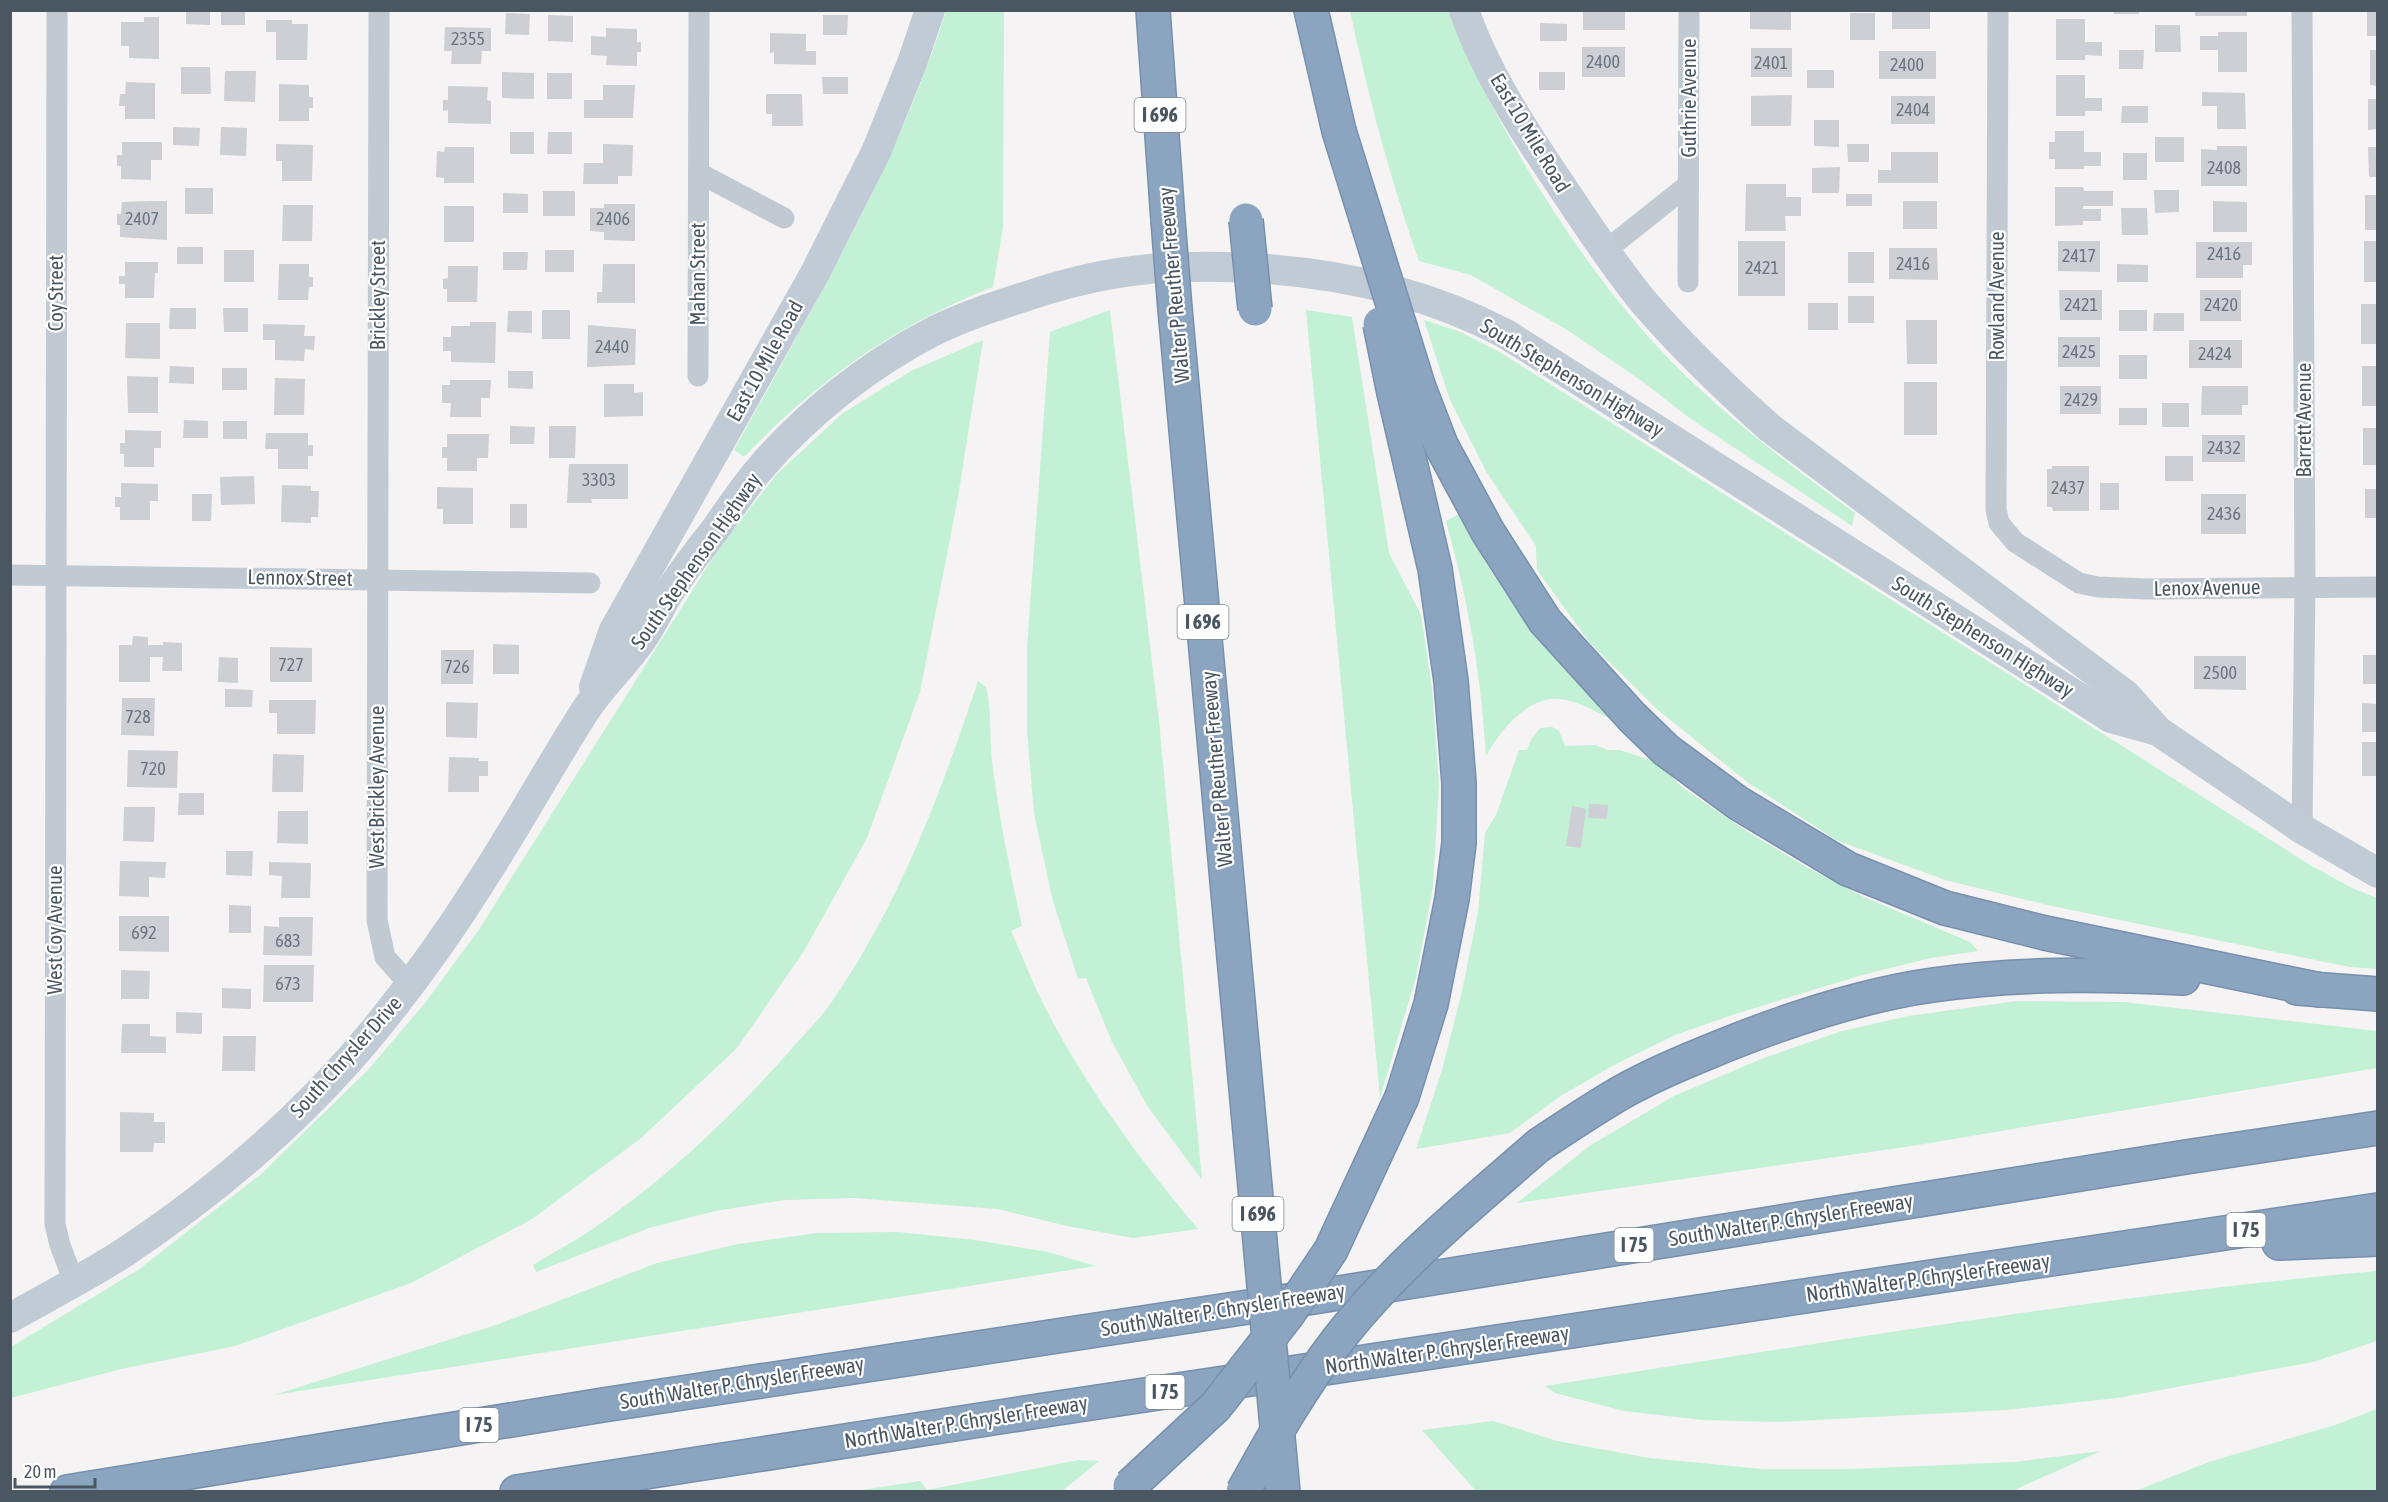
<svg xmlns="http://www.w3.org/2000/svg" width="2388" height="1502" font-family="'Asap Condensed',sans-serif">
<rect width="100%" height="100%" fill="#f5f3f3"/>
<g fill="#c3f1d5">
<path d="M946,11H1004L1003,227L993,287C894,326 818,380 744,457L734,450C813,307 897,167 946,11Z"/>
<path d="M1350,11H1449C1459,34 1467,59 1479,81C1525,172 1587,270 1655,344C1714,409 1785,461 1855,513L1852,526L1688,417L1646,384L1569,331L1471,275L1419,261C1390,179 1368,95 1350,11Z"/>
<path d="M1110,310L1159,721L1202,1180L1148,1107L1112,1042L1086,978L1078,979L1052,898L1034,813L1027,731V647L1050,332Z"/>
<path d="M1306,310L1352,317L1389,553L1421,615L1432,688L1439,784L1433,887L1416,977L1380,1098Z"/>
<path d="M1424,320L1458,331L1498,351L2310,865L2352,888L2377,898V969L2350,967L2202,937L2052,906L1945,880L1836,840L1747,782L1658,710L1590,643L1537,570L1536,546L1487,473L1450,400Z"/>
<path d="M983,340L957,503L920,692L867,838L804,951L737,1048L640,1139L532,1219L411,1283L235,1346L121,1369L11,1398V1347L138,1270L260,1175L368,1070L425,1003L478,931L721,545L777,474L843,413L911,371Z"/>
<path d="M1459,514C1470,534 1480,555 1493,574C1528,629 1571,676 1617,722C1599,714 1580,701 1560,699C1527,696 1500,731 1486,756C1481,673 1468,601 1446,521Z"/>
<path d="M978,681L986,687C992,711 989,736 992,761C999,817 1010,871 1022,926L1011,931C1024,959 1034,988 1049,1015C1090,1093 1142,1162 1198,1229L1133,1238L1067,1226L998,1209L854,1198L785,1200L715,1211L649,1228L536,1272L533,1265C552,1253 572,1243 591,1230C664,1181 729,1119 787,1054C801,1037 819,1021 831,1003C899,905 941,793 978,681Z"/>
<path d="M1552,727L1559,731L1565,746L1595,745L1608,750H1620L1656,762L1683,788L1751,834L1808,868L1864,897L1970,942L1978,951L1931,958L1862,975L1735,1014L1675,1035L1616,1064L1562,1095L1510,1133L1416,1149L1442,1070L1462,991L1478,912L1485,833L1496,815L1519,750H1527L1532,738L1540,728Z"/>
<path d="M2017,1001L2124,1002L2377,1031V1068L1912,1146L1517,1203L1591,1145L1674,1096L1761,1059L1842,1031L1908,1016Z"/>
<path d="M898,1232L975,1240L1048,1252L1096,1266L274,1395L496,1325L657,1263L738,1244L817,1233Z"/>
<path d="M2377,1271V1341L2313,1362L2117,1398L2006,1410L1777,1422L1703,1420L1624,1411L1555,1393L1545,1386C1822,1343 2098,1296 2377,1271Z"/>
<path d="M2377,1409V1491H2135L2209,1462L2335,1425Z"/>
<path d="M1493,1421L1557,1441L1649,1458L1762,1469H1851L2015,1462L2101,1451L2012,1491H1476L1422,1430Z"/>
<path d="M1079,1460L1099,1461L1062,1491H856L920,1481L927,1490Z"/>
</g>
<g fill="#cdcfd5">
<path d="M186,10H210V25L186,24Z"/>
<rect x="221" y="10" width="24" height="15"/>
<rect x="1583" y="10" width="42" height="20"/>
<path d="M1750,10H1791V30L1750,29Z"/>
<rect x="1892" y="10" width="38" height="19"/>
<rect x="2114" y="10" width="25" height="4"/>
<rect x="2195" y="10" width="52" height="6"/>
<rect x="2367" y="10" width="11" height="26"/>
<path d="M506,13L530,14L529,35L505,34Z"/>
<rect x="1850" y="13" width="25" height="27"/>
<path d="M548,15L573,16V42L548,41Z"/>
<path d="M823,15H848L847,35H823Z"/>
<path d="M144,17H159V59L129,58V46H121V22H144Z"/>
<path d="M2056,19H2085V42H2102V56L2085,55V60H2056Z"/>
<path d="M266,20H292V24H308L307,60H276V32H266Z"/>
<path d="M1540,23L1567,24V41H1540Z"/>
<path d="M2155,25H2180L2181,52H2155Z"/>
<path d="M445,27L491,28V51H482L481,64H451L452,51H444Z"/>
<path d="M606,28L637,29V42H641V52H637V66L606,65L607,56L591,55V36L606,37Z"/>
<path d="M2218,32H2247V72H2218V50H2200V36H2218Z"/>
<path d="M770,33L806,34V51H816V65L774,64V52L770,53Z"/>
<rect x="1582" y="47" width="43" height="30"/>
<rect x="1751" y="48" width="41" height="29"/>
<path d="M2119,50H2144L2143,69H2119Z"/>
<path d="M2370,50H2378V86L2370,85Z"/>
<rect x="1879" y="51" width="57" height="28"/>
<path d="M181,67H210L211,94H181Z"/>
<rect x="1807" y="70" width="27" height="18"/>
<path d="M225,71H256L255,102L224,101Z"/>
<path d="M502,72L534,73V99L502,98Z"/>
<rect x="1539" y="72" width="26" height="18"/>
<rect x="547" y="73" width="25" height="26"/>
<path d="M2056,75H2085V98H2102V111H2085V116H2056Z"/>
<path d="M822,77H848V94H823Z"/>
<path d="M126,82L155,83V119H125V106H119L120,94H125Z"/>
<path d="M279,84L309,85V97H313V108H309V121H279Z"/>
<path d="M603,85H635L633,118H584V100H603Z"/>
<path d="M448,86L488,87L487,100L491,101V124L448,123V110L443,111V100H448Z"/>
<path d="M2202,92L2245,93L2246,129H2217V106H2202Z"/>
<path d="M766,94H802L803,126H772V114H766Z"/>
<path d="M1792,95L1791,126H1751V96Z"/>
<rect x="1891" y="96" width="44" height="28"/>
<path d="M2368,99H2378V129L2368,130Z"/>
<path d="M2122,106H2148V123H2121Z"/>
<path d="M1814,120H1839V147L1814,146Z"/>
<path d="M173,127L200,128L199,146L173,145Z"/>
<path d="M221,127L247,128L246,156L220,155Z"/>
<path d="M2055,131H2084V152H2101V166H2084V169H2055V159H2049V142H2055Z"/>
<rect x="510" y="132" width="24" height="22"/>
<path d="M548,132H572V154H547Z"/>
<rect x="2155" y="137" width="29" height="25"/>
<path d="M122,142H162V160H151V180L121,179V166H117V155H122Z"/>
<path d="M276,144L313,145L312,181H282V161H276Z"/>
<path d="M603,144L633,145L632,176H618V184H583L584,163H603Z"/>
<path d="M1847,144H1869V162H1848Z"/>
<path d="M2217,146H2247V186H2201V149L2217,150Z"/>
<path d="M445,147H474V183H444V178L436,177L437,151L444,152Z"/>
<path d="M2368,147H2378V177H2369Z"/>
<path d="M1891,152H1938V183H1878V170H1891Z"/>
<rect x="2123" y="153" width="24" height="27"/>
<path d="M1840,167L1839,193H1812V168Z"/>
<path d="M1746,184H1786V197H1801V216H1785L1786,231H1745Z"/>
<path d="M2055,187H2083L2084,191H2113V206H2083V209H2101V221H2083V225L2055,226Z"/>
<rect x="185" y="188" width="28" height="26"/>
<path d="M2154,190H2179V212L2155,213Z"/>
<rect x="543" y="191" width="32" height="25"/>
<path d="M503,193L528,194V213H503Z"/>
<rect x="1846" y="194" width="26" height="12"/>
<rect x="2365" y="195" width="13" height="35"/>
<path d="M151,201H167V240L120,237V225H117V214H121L122,202Z"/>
<rect x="1903" y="201" width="34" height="28"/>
<path d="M2213,201L2247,202V232H2213Z"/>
<path d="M604,204H635V241L604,240V232L590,231V208H604Z"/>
<path d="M283,205H313L312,241H282Z"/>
<rect x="444" y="206" width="30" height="36"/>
<path d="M2121,208H2147L2148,235H2122Z"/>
<rect x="1738" y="241" width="47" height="55"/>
<path d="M2058,241H2100V272L2058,271Z"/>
<rect x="2364" y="241" width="14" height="41"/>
<path d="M2196,242H2252V265H2243V278H2196Z"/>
<rect x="177" y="247" width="26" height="17"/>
<path d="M1889,248H1937L1938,280L1889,279Z"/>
<rect x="224" y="250" width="30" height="32"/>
<rect x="545" y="250" width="29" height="22"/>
<path d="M503,252H528L527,270H503Z"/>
<rect x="1848" y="252" width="26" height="31"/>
<path d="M125,262H158V273H155L154,298H125V284H119V276H125Z"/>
<path d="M279,264H309V277H313V287H309L308,300H278Z"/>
<path d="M603,264H635V303H597V292H602Z"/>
<path d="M2117,264L2148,265V282H2117Z"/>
<path d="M448,266H478L477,302H447V289H443V279L448,278Z"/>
<path d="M2059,290H2102V320H2060Z"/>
<rect x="2200" y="290" width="41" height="31"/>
<rect x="1848" y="296" width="26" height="27"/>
<rect x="1808" y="303" width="30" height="27"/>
<rect x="2361" y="304" width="17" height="40"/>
<path d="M170,308H196V329H169Z"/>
<path d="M223,308H248V332H224Z"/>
<rect x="542" y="310" width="28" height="29"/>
<rect x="2119" y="310" width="28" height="21"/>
<path d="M508,311H532V333L507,332Z"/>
<path d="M2154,313H2184V331H2153Z"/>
<path d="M1906,320H1937V364H1907Z"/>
<path d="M470,322H496L495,363L451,362V351H443V337H451V326H470Z"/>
<path d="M126,323H160V359L125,358Z"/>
<path d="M263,324L305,325L304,336H315L314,350L305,349L304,361L275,360V340H263Z"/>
<path d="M588,325L636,329L635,365L587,367Z"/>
<rect x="2058" y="337" width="42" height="30"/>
<rect x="2189" y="340" width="53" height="28"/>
<rect x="2119" y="355" width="28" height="24"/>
<path d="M170,366L194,367V384L169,383Z"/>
<rect x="2362" y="366" width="16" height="40"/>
<rect x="222" y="368" width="25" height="22"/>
<path d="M508,371H533V389L508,388Z"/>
<path d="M127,376L158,377V413H128Z"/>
<path d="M275,378L305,379L304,415H274Z"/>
<path d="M450,380H491L490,398H481V417H450L451,403H442V385H450Z"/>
<rect x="1904" y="382" width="33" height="53"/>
<path d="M604,384H634V393L643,392V416L604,417Z"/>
<rect x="2060" y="386" width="41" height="28"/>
<path d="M2202,386H2248V405H2242V415H2201Z"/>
<rect x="2162" y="403" width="27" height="24"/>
<rect x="2119" y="408" width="28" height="17"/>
<path d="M184,420L208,421V438H183Z"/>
<rect x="223" y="421" width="24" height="18"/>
<path d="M510,426L535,427L534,444H510Z"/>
<path d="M549,426H576L575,458H549Z"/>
<rect x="2363" y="428" width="15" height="37"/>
<path d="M125,430L161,431V448H154V467H124V454H120V443H125Z"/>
<path d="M266,433H308V445H313V456H308V469H278V449H265Z"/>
<path d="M447,434H489L488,458H477V471H447V458H442V447H447Z"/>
<rect x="2202" y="435" width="43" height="27"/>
<rect x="2165" y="456" width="28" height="25"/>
<path d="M569,464H628V499H591L592,503H567Z"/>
<path d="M2052,466H2089V511H2053L2052,507H2047V469H2052Z"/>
<path d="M254,476L255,504L221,505L220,477Z"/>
<path d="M121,483L158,484V501H150V520H120V507H115V497H121Z"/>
<rect x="2100" y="483" width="19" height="27"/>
<path d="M282,485L311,486V491H319L318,517H311V523L281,522Z"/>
<path d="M437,487L473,488V524H443V509H437Z"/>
<rect x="2365" y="489" width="13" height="29"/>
<path d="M192,494H212L211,521H192Z"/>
<rect x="2201" y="494" width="45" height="40"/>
<rect x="510" y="504" width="17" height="24"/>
<path d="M133,636L148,637V645H163V642L182,643V671H162L163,657H150V682H119V645H132Z"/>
<path d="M493,644L519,645V674H493Z"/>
<path d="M270,647L312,648V682H270Z"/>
<path d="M441,650H474L473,684H441Z"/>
<rect x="2363" y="655" width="15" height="29"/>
<path d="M2194,656H2246V690L2194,689Z"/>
<path d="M219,657L238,658V683L218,682Z"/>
<path d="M225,689L253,690L252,707H225Z"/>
<path d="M122,698H155L154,736L121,735Z"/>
<path d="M269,700H316L315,734H277V713H269Z"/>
<path d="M446,702L478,703L477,738L446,737Z"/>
<path d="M2362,703L2378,704V732H2362Z"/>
<rect x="2362" y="742" width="16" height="34"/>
<path d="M128,750L178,751L177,788L127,787Z"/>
<path d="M273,754L304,755L303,792H272Z"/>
<path d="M449,757L479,758V761H488V776H479V792H448Z"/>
<path d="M179,793H204V815H178Z"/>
<path d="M1589,804L1608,805L1607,819L1588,818Z"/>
<path d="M1572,806L1586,809L1581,848L1566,846Z"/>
<path d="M124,807H155L154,842L123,841Z"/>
<path d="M278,811H308V844L277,843Z"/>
<path d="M226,851H253L252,876L226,875Z"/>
<path d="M120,861L166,862L165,878L149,877V897L119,896Z"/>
<path d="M269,862L311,863L310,898H281L282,876L269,875Z"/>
<path d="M229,905L251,906V933H229Z"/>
<path d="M119,916H169V952L119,951Z"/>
<path d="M279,917H313L312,956L263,955L264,926L279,927Z"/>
<path d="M264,965H314L313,1002H263Z"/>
<path d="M121,970L150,971L149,999H121Z"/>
<path d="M222,988L251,989V1009L222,1008Z"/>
<path d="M176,1012L202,1013V1034L176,1033Z"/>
<path d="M122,1024H150V1036L166,1037V1053H121Z"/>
<path d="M223,1036H256L255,1071H222Z"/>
<path d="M120,1112L154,1113V1122H165V1143H154L153,1152H120Z"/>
</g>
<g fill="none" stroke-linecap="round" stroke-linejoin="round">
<defs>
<g id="highway">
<path d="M1153,10L1168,220"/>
<path d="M1311,10L1339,131"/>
<path d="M1175,309L1232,936"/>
<path d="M1419,388L1441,445L1488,532L1545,621L1632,717L1666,750L1738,803L1848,869L1945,908L2045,933L2320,990"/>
<path d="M1394,393L1435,569L1451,681L1459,783V843L1452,899L1431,1004L1402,1097"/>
<path d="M2297,988L2378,994"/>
<path d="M1539,1145C1563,1129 1587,1113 1612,1098C1641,1080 1674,1066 1706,1053C1778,1023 1855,996 1933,985C2015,973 2100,974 2183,978"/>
<path d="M2279,1243L2378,1239"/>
<path d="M67,1492L603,1405L1314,1297L2186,1157L2378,1128"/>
<path d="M517,1492L1038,1411L2378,1210"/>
</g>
</defs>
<use href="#highway" stroke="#7690ad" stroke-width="36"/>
<g stroke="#c1cad2" stroke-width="21">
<path d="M57,10L55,1224L60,1245L74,1282"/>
<path d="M379,10L377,920L385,957L410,985"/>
<path d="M1998,10L1996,509L1999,523L2015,542L2079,583L2098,587L2148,589L2378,587"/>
<path d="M699,173L784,218"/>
<path d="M1605,251L1688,185"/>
<path d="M1688,282L1689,10"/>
<path d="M698,376L699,10"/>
<path d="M10,575L590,583"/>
<path d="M2302,829L2305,586L2302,10"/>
</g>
<g stroke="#c1cbd6" stroke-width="30">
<path d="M1464,10C1485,71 1522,128 1558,181C1585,221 1611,262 1642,300C1681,346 1725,388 1770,428L2126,695L2158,731L2302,829L2378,873"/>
<path d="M594,687L614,630L815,273L876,152L912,63L930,10"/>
<path d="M10,1318C47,1297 86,1277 122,1254C214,1193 302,1118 373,1032C412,984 449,933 482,880C518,825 549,767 585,711C601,686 623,666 640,642C652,626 660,607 670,591C684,569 701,548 717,527C730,508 743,489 758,471C806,414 868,365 934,331C964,316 996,306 1027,296C1080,278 1134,267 1191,267C1300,265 1409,283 1506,334L2111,718L2158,731"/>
</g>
<use href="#highway" stroke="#8ba5c1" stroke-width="33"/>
<defs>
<g id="highway-bridge">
<path d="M1339,131L1419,388"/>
<path d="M1168,220L1175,309"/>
<path d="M1246,220L1255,309"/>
<path d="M1380,324L1394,393"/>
<path d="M1232,936L1283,1492"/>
<path d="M1130,1486L1216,1406L1288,1314L1331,1250L1402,1097"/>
<path d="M1243,1492C1272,1439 1301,1388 1337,1341C1394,1267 1469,1206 1539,1145"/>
</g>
</defs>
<use href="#highway-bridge" stroke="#7690ad" stroke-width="36" stroke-linecap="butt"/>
<use href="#highway-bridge" stroke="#8ba5c1" stroke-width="33"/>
</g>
<g text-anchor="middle" stroke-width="4.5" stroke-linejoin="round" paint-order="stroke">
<g font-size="18" fill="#6b747e">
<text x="468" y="45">2355</text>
<text x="1603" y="68">2400</text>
<text x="1771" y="69">2401</text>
<text x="1907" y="71">2400</text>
<text x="1913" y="116">2404</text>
<text x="2224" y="174">2408</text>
<text x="142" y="225">2407</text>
<text x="613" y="225">2406</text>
<text x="2224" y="260">2416</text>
<text x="2079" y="262">2417</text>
<text x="1913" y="270">2416</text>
<text x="1762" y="274">2421</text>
<text x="2081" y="311">2421</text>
<text x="2221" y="311">2420</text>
<text x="612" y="353">2440</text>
<text x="2079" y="358">2425</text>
<text x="2215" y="360">2424</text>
<text x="2081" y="406">2429</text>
<text x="2224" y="454">2432</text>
<text x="599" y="486">3303</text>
<text x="2068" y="494">2437</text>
<text x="2224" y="520">2436</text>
<text x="291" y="671">727</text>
<text x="457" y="673">726</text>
<text x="2220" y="679">2500</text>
<text x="138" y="723">728</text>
<text x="153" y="775">720</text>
<text x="144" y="939">692</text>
<text x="288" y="947">683</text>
<text x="288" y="990">673</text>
</g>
<g fill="#fff" stroke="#808990" stroke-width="1.5">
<rect x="1134.5" y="98" width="51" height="34" rx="4.5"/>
<rect x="1177.5" y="605" width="51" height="34" rx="4.5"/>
<rect x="1232.5" y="1197" width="51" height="34" rx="4.5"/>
<rect x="2226.5" y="1213" width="39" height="34" rx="4.5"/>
<rect x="1614.5" y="1228" width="39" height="34" rx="4.5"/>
<rect x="1145.5" y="1375" width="39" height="34" rx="4.5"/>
<rect x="459.5" y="1408" width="39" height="34" rx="4.5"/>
</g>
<g font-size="20" font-weight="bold" fill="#4a5661">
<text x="1160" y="122">I 696</text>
<text x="1203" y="629">I 696</text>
<text x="1258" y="1221">I 696</text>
<text x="2246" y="1237">I 75</text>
<text x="1634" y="1252">I 75</text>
<text x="1165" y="1399">I 75</text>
<text x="479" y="1432">I 75</text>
</g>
<g font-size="21" fill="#4a5661" stroke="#fff">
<text transform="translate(1689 98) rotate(-90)" y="7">Guthrie Avenue</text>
<text transform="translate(1530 133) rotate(59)" y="7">East 10 Mile Road</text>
<text transform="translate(698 274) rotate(-90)" y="7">Mahan Street</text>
<text transform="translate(1174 285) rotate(-95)" y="7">Walter P Reuther Freeway</text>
<text transform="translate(56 293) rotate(-90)" y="7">Coy Street</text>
<text transform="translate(378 295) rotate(-90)" y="7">Brickley Street</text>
<text transform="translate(1997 296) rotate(-90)" y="7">Rowland Avenue</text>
<text transform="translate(765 361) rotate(-61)" y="7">East 10 Mile Road</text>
<text transform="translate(1572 378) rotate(31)" y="7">South Stephenson Highway</text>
<text transform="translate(2304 420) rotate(-90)" y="7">Barrett Avenue</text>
<text transform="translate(696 561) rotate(-55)" y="7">South Stephenson Highway</text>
<text transform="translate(300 578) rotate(1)" y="7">Lennox Street</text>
<text transform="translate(2207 588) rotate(-1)" y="7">Lenox Avenue</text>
<text transform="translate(1983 637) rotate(32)" y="7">South Stephenson Highway</text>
<text transform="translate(1217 769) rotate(-95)" y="7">Walter P Reuther Freeway</text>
<text transform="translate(377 787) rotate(-90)" y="7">West Brickley Avenue</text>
<text transform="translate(55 930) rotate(-90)" y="7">West Coy Avenue</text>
<text transform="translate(346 1057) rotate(-48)" y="7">South Chrysler Drive</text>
<text transform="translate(1791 1220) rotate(-9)" y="7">South Walter P. Chrysler Freeway</text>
<text transform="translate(1928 1278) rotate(-8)" y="7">North Walter P. Chrysler Freeway</text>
<text transform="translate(1223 1310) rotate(-9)" y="7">South Walter P. Chrysler Freeway</text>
<text transform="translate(1447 1350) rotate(-8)" y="7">North Walter P. Chrysler Freeway</text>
<text transform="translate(742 1383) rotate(-9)" y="7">South Walter P. Chrysler Freeway</text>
<text transform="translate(966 1422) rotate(-9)" y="7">North Walter P. Chrysler Freeway</text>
</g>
</g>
<rect width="2388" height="1502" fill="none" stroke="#4a5661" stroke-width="24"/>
<path d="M15 1478v9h80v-9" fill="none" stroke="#4a5661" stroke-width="3"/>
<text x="24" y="1478" font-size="18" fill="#4a5661" stroke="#ffffff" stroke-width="4.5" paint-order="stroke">20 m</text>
</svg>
